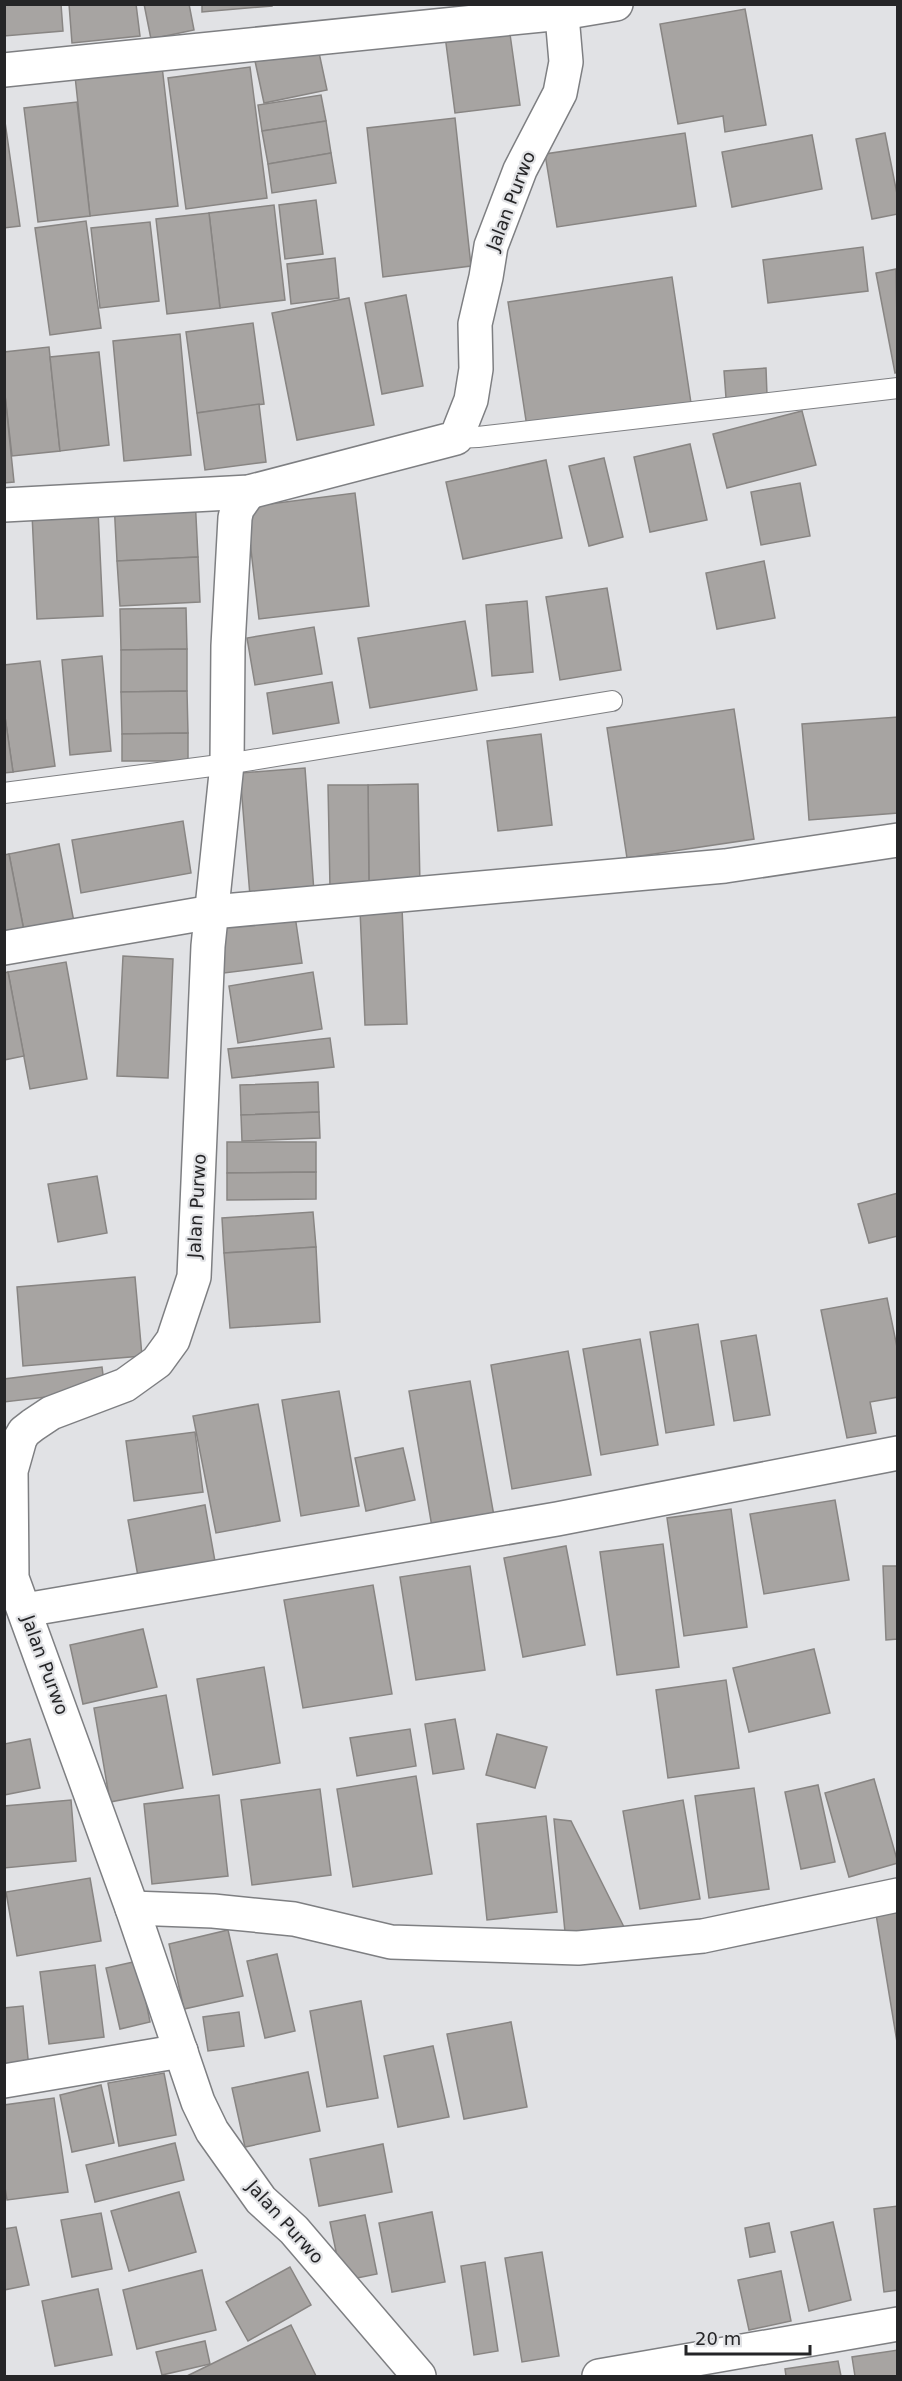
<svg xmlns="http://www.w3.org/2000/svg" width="902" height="2381" font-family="'DejaVu Sans',sans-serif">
<rect width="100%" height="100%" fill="#e1e2e5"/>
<g fill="#a7a4a2" stroke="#888583" stroke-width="1.5">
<path d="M4,4H61L63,31L4,36Z"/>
<path d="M69,4H136L140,36L72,43Z"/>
<path d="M144,4H189L194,30L151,39Z"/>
<path d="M202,4H272V6L202,12Z"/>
<path d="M745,9L766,125L725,132L723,116L678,124L660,24Z"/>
<path d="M508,20L520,105L455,113L444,28Z"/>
<path d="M318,48L327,90L264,103L255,61Z"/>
<path d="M162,66L178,206L90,216L75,76Z"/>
<path d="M250,67L267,198L186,209L168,78Z"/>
<path d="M321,95L326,121L262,131L258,105Z"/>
<path d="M77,102L90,216L38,222L24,108Z"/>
<path d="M4,115L20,226L4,228Z"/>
<path d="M455,118L471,266L383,277L367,128Z"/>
<path d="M326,121L331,153L268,164L262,131Z"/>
<path d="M685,133L696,206L557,227L545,154Z"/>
<path d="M885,133L898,199V214L872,219L856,139Z"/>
<path d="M812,135L822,189L732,207L722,152Z"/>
<path d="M331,153L336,183L272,193L268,164Z"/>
<path d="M316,200L323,254L285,259L279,205Z"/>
<path d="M274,205L285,300L220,308L209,213Z"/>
<path d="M209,213L220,308L167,314L156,219Z"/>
<path d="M86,221L101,328L50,335L35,228Z"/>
<path d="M150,222L159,301L100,308L91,228Z"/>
<path d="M863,247L868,291L768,303L763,260Z"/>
<path d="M335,258L339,298L291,304L287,264Z"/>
<path d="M896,269L898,372L895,373L876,273Z"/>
<path d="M672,277L691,403L527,427L508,302Z"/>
<path d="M406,295L423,386L382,394L365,303Z"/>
<path d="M349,298L374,425L297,440L272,313Z"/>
<path d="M253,323L264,404L197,413L186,332Z"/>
<path d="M180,334L191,455L124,461L113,341Z"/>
<path d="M49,347L60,451L12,456L4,386V352Z"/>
<path d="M99,352L109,445L60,451L50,357Z"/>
<path d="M766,368L767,395L726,398L724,371Z"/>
<path d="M4,386L14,482L4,483Z"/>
<path d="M259,404L266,462L205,470L197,413Z"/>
<path d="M802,411L816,465L727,488L713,434Z"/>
<path d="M690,444L707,520L650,532L634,457Z"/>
<path d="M604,458L623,537L589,546L569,466Z"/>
<path d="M546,460L562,538L463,559L446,482Z"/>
<path d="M800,483L810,536L761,545L751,492Z"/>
<path d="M355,493L369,606L259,619L246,507Z"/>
<path d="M195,497L198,557L117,561L114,501Z"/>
<path d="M98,510L103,616L37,619L32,514Z"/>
<path d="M198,557L200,602L120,606L117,561Z"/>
<path d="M764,561L775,618L717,629L706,573Z"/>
<path d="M607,588L621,670L560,680L546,597Z"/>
<path d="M527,601L533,672L492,676L486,605Z"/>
<path d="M186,608L187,649L121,650L120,609Z"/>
<path d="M465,621L477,690L370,708L358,638Z"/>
<path d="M314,627L322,674L255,685L247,638Z"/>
<path d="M187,649V691L121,692V650Z"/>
<path d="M102,656L111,751L70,755L62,660Z"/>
<path d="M40,661L55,766L13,772L4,710V665Z"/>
<path d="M332,682L339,723L273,734L267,693Z"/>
<path d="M187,691L188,733L122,734L121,692Z"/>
<path d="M734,709L754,839L627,858L607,728Z"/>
<path d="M4,710L13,772L4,773Z"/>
<path d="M898,717V813L809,820L802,724Z"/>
<path d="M188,733V761H122V734Z"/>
<path d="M541,734L552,825L498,831L487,741Z"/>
<path d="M305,768L314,892L250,896L240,773Z"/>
<path d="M418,784L420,887H369L368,785Z"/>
<path d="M328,785H368L369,887L330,888Z"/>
<path d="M183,821L191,873L81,893L72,840Z"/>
<path d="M59,844L74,922L24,931L9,854Z"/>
<path d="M9,854L24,931L4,935V855Z"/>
<path d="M402,908L407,1024L365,1025L360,910Z"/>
<path d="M294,909L302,963L224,973L216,920Z"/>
<path d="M123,956L173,959L168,1078L117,1076Z"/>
<path d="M66,962L87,1079L30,1089L8,972Z"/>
<path d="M8,972L24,1056L4,1060V973Z"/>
<path d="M313,972L322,1029L238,1043L229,986Z"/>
<path d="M330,1038L334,1067L232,1078L228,1049Z"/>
<path d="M318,1082L319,1112L241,1115L240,1085Z"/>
<path d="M319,1112L320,1138L242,1141L241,1115Z"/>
<path d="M227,1142H316V1172L227,1173Z"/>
<path d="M316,1172V1199L227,1200V1173Z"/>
<path d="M97,1176L107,1233L58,1242L48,1184Z"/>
<path d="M898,1193V1236L869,1243L858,1204Z"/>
<path d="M313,1212L316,1247L224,1253L222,1218Z"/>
<path d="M316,1247L320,1322L230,1328L224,1253Z"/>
<path d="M135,1277L142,1356L23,1366L17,1287Z"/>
<path d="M887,1298L898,1352V1397L870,1402L876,1433L847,1438L821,1310Z"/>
<path d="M698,1324L714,1425L666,1433L650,1332Z"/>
<path d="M756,1335L770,1415L734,1421L721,1341Z"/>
<path d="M640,1339L658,1445L601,1455L583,1349Z"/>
<path d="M568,1351L591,1475L512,1489L491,1365Z"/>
<path d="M102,1367L105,1390L4,1402V1379Z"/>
<path d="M470,1381L494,1516L432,1527L409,1391Z"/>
<path d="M339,1391L359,1506L301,1516L282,1400Z"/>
<path d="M258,1404L280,1521L216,1533L193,1416Z"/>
<path d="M195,1432L203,1492L134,1501L126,1441Z"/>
<path d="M403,1448L415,1500L366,1511L355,1458Z"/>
<path d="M835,1500L849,1580L764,1594L750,1514Z"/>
<path d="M205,1505L216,1567L139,1582L128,1520Z"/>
<path d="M731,1509L747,1627L684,1636L667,1518Z"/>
<path d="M663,1544L679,1667L617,1675L600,1552Z"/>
<path d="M566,1546L585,1645L523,1657L504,1558Z"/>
<path d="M470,1566L485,1670L416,1680L400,1577Z"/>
<path d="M883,1566H898V1639L886,1640Z"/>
<path d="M373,1585L392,1694L303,1708L284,1600Z"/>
<path d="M143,1629L157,1687L83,1704L70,1645Z"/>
<path d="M814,1649L830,1713L749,1732L733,1668Z"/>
<path d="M264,1667L280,1763L213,1775L197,1679Z"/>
<path d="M726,1680L739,1768L668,1778L656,1690Z"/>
<path d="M166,1695L183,1788L110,1802L94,1708Z"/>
<path d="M455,1719L464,1769L433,1774L425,1724Z"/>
<path d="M410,1729L416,1766L357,1776L350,1738Z"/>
<path d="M497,1734L547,1747L535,1788L486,1775Z"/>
<path d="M30,1739L40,1788L4,1795V1744Z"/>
<path d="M416,1776L432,1874L353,1887L337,1789Z"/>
<path d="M874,1779L898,1863L849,1877L825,1793Z"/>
<path d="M818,1785L835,1862L801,1869L785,1792Z"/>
<path d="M754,1788L769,1889L709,1898L695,1796Z"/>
<path d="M320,1789L331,1875L252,1885L241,1800Z"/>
<path d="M219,1795L228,1876L152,1884L144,1804Z"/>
<path d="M71,1800L76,1861L4,1868V1806Z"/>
<path d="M683,1800L700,1899L640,1909L623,1811Z"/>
<path d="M546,1816L557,1912L487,1920L477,1824Z"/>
<path d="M554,1819L571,1821L624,1927L565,1932Z"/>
<path d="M90,1878L101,1941L17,1956L6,1892Z"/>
<path d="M898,1910V2042H897L876,1914Z"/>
<path d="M228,1930L243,1996L184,2009L169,1944Z"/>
<path d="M277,1954L295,2031L265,2038L247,1961Z"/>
<path d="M138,1961L150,2022L120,2029L106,1968Z"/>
<path d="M95,1965L104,2037L49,2044L40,1972Z"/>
<path d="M361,2001L378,2098L327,2107L310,2011Z"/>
<path d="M23,2006L29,2069L4,2072V2008Z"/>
<path d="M239,2012L244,2046L208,2051L203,2017Z"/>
<path d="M511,2022L527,2107L464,2119L447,2034Z"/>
<path d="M433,2046L449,2117L398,2127L384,2056Z"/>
<path d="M308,2072L320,2131L245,2147L232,2088Z"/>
<path d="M164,2073L176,2135L119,2146L108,2083Z"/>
<path d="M101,2085L114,2143L72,2152L60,2095Z"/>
<path d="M54,2098L68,2192L7,2200L4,2181V2105Z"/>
<path d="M175,2143L184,2180L95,2202L86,2165Z"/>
<path d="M383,2144L392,2192L319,2206L310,2159Z"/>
<path d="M179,2192L196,2252L129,2271L111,2211Z"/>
<path d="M898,2206V2290L884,2292L874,2209Z"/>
<path d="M432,2212L445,2282L392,2292L379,2223Z"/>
<path d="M101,2213L112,2269L72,2277L61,2220Z"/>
<path d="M365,2215L377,2274L342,2281L330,2222Z"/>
<path d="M833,2222L851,2300L809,2311L791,2232Z"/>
<path d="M769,2223L775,2252L750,2257L745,2228Z"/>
<path d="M16,2227L29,2285L4,2290V2229Z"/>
<path d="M542,2252L559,2356L522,2362L505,2258Z"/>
<path d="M485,2262L498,2351L474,2355L461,2266Z"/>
<path d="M290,2267L311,2305L248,2341L226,2302Z"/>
<path d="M202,2270L216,2330L137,2349L123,2290Z"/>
<path d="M781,2271L791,2321L749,2330L738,2280Z"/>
<path d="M98,2289L112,2355L55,2366L42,2301Z"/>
<path d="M291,2325L316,2376H187Z"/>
<path d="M205,2341L210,2364L162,2375L156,2352Z"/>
<path d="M898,2350V2376H855L852,2357Z"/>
<path d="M838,2361L841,2376H786L785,2369Z"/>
</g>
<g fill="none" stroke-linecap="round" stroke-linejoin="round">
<defs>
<g id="lane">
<path d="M456,438L478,437L898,388"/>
<path d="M4,793L227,764L612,701"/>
</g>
<g id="street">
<path d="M4,70L562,13L616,4"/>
<path d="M249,492L237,509L235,518L228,646L227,764L208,946L194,1277L173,1340L157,1362L125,1385L51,1413L33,1425L24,1432L20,1439L11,1471L12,1578L132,1908L198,2102L212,2131L261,2200L294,2230L419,2376"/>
<path d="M4,505L249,492L456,438L471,400L476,369L475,324L486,277L491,246L520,170L560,93L566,62L561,4"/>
<path d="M4,948L212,912L725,866L898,840"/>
<path d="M25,1610L557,1519L898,1453"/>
<path d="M132,1908L213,1911L294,1919L391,1942L578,1948L703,1936L898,1895"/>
<path d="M4,2081L181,2051"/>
<path d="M599,2376L898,2324"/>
</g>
</defs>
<use href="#lane" stroke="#7e7f82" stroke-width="22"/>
<use href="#street" stroke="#7e7f82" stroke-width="36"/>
<use href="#lane" stroke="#fff" stroke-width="20"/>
<use href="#street" stroke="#fff" stroke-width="33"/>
</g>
<g text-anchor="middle" stroke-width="4.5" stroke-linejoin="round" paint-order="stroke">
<g font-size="18" fill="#252527" stroke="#e1e2e5">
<text transform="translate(511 201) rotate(-69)" y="6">Jalan Purwo</text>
<text transform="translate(197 1206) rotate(-87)" y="6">Jalan Purwo</text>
<text transform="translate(45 1665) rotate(70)" y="6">Jalan Purwo</text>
<text transform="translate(285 2222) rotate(48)" y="6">Jalan Purwo</text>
</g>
</g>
<rect width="902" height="2381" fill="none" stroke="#252527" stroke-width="12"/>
<path d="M686 2345v9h124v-9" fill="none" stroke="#252527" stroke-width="3"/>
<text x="695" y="2345" font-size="18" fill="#252527" stroke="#e1e2e5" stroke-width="4.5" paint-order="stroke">20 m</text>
</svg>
